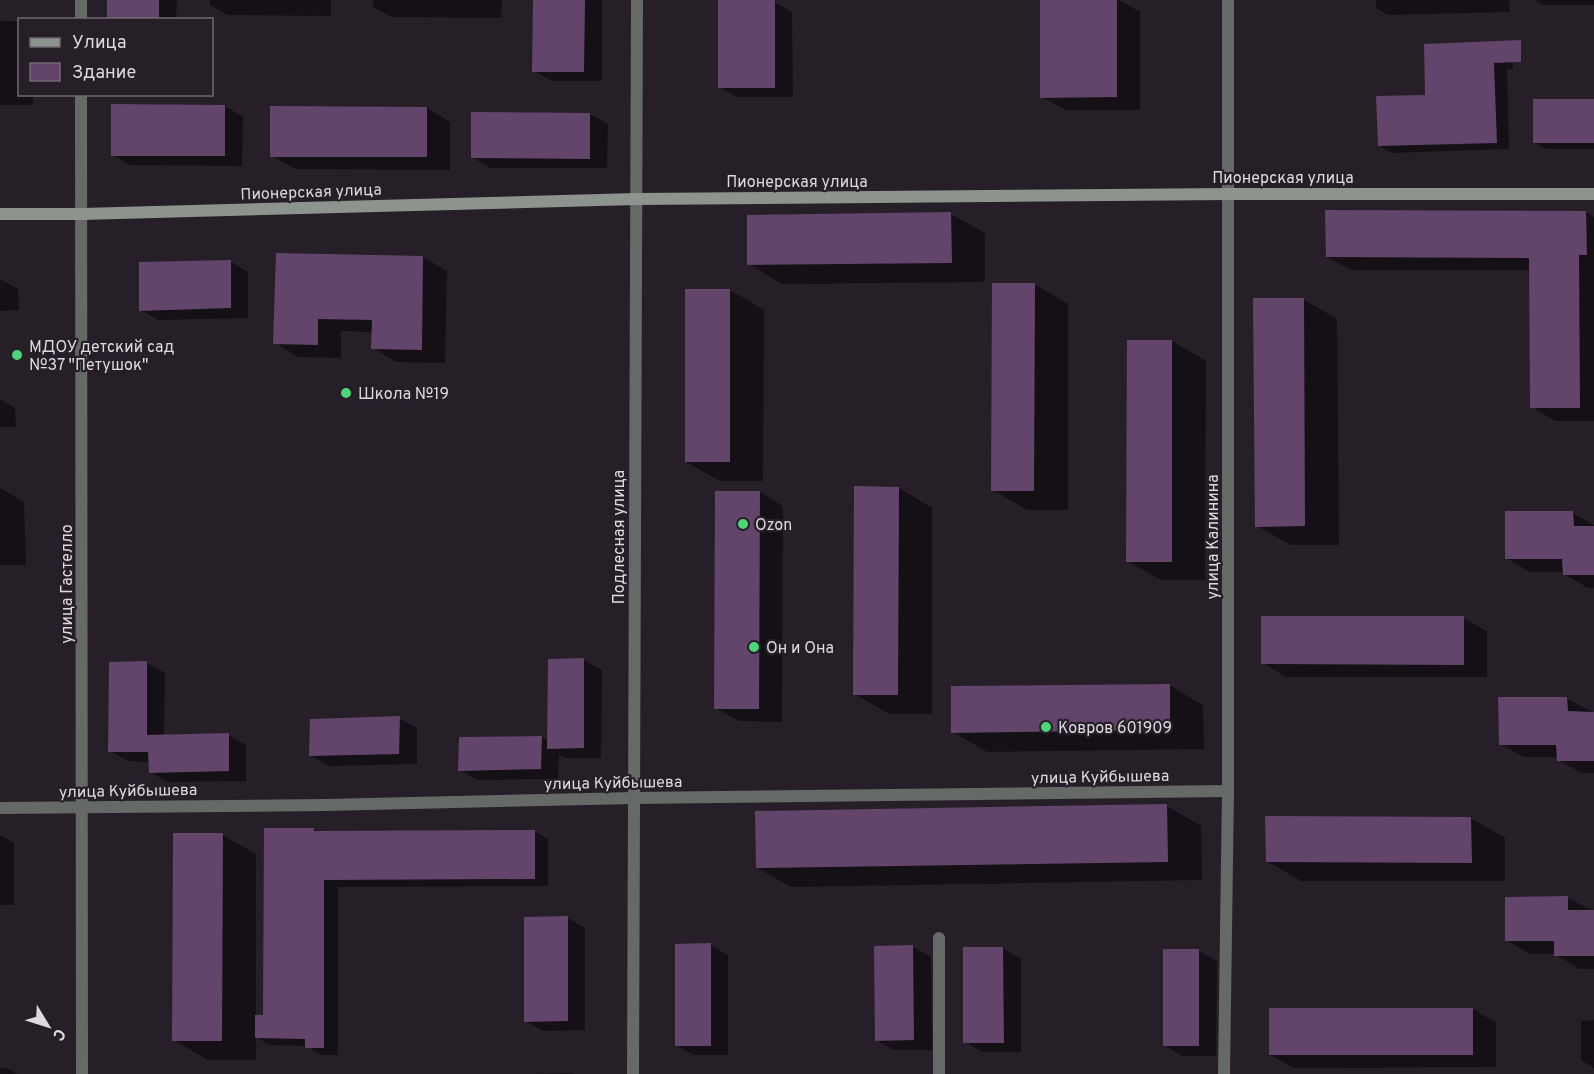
<svg xmlns="http://www.w3.org/2000/svg" width="1594" height="1074" font-family="Overpass,sans-serif">
<rect width="100%" height="100%" fill="#261f28"/>
<g fill="#0007">
<path d="M108,0H177L176,20H108Z"/>
<path d="M210,0H331V16L228,15L210,5Z"/>
<path d="M373,0H502L501,18L391,17L373,7Z"/>
<path d="M534,0H602V81H552L534,71Z"/>
<path d="M1042,0H1119L1140,12V110H1065L1042,97Z"/>
<path d="M1376,0H1509L1510,12L1388,15L1376,8Z"/>
<path d="M1534,0H1594V5H1543Z"/>
<path d="M775,2L792,12L793,97H737L719,87Z"/>
<path d="M0,21H15L20,24V94H33V105H0Z"/>
<path d="M1512,50L1513,69H1507L1509,149L1392,153L1379,145L1427,96Z"/>
<path d="M1594,100V149H1546L1535,143Z"/>
<path d="M225,106L243,117L242,166L130,165L112,155Z"/>
<path d="M427,108L450,122V170L295,169L272,156Z"/>
<path d="M590,114L608,124L607,168H490L472,157Z"/>
<path d="M1586,212L1594,217V421H1555L1532,407L1531,270H1351L1327,257Z"/>
<path d="M951,214L985,233V282L782,284L749,264Z"/>
<path d="M277,254L423,257L447,271L445,363L396,362L373,348V332L341,331V358L298,357L275,343Z"/>
<path d="M230,261L248,272V318L158,320L141,310Z"/>
<path d="M0,279L18,289L19,310L0,311Z"/>
<path d="M1034,284L1068,304V510H1027L993,490Z"/>
<path d="M730,290L764,310L763,481H720L686,462Z"/>
<path d="M1303,299L1337,319L1339,545H1291L1257,526Z"/>
<path d="M1172,341L1206,361L1205,580H1161L1127,561Z"/>
<path d="M0,399L15,408L16,427H0Z"/>
<path d="M0,488L24,502L26,565H0Z"/>
<path d="M899,488L932,508V714H889L855,694Z"/>
<path d="M760,492L783,506L782,722L739,721L716,708Z"/>
<path d="M1572,513L1594,525V588H1588L1564,574V572H1530L1506,558Z"/>
<path d="M1463,618L1487,631V677H1286L1263,663Z"/>
<path d="M584,660L602,670L601,758H566L559,754L558,779L477,780L460,770L542,737L549,741Z"/>
<path d="M147,663L165,673L164,736L228,735L246,745V781L168,782L150,772V762L128,761L110,751Z"/>
<path d="M1169,685L1203,705L1204,749L987,752L953,732Z"/>
<path d="M1566,698L1594,713V773H1582L1558,760V757H1524L1500,744Z"/>
<path d="M399,718L417,728V764L329,766L311,756Z"/>
<path d="M1167,806L1201,826L1202,880L791,887L757,868Z"/>
<path d="M1471,818L1505,838V881H1301L1267,861Z"/>
<path d="M265,829H314L320,832L534,831L548,839V886L338,887V1055H320L307,1046L270,1045L256,1037V1060H208L174,1040L222,835L256,854V1016H265Z"/>
<path d="M0,835L14,843V905H0Z"/>
<path d="M1567,898L1594,911V969H1579L1555,954H1530L1506,940Z"/>
<path d="M568,918L585,928V1030L543,1031L525,1021Z"/>
<path d="M710,945L728,955V1055H694L676,1045Z"/>
<path d="M913,947L931,957L932,1050H894L876,1040Z"/>
<path d="M1003,948L1021,959V1052H983L965,1042Z"/>
<path d="M1199,951L1217,961L1216,1056H1182L1164,1045Z"/>
<path d="M1473,1009L1496,1023V1067L1294,1068L1270,1055Z"/>
<path d="M1594,1020V1068L1581,1060V1021Z"/>
<path d="M0,1068H7L17,1074H0Z"/>
<path d="M572,1073L574,1074H531Z"/>
</g>
<g fill="#63446b">
<rect x="107" y="0" width="52" height="20"/>
<path d="M533,0H585L584,72H532Z"/>
<rect x="718" y="0" width="57" height="88"/>
<path d="M1040,0H1117V97L1040,98Z"/>
<path d="M1521,40V62L1494,63L1497,143L1378,146L1376,96L1425,95L1424,44Z"/>
<rect x="1533" y="99" width="61" height="44"/>
<path d="M111,104L225,105V156H111Z"/>
<path d="M270,106L427,107V157H270Z"/>
<path d="M471,112L590,113V159L471,158Z"/>
<path d="M1325,210L1586,211L1587,255H1579L1580,408H1530L1529,258L1326,257Z"/>
<path d="M951,212L952,263L747,265V215Z"/>
<path d="M276,253L423,256L422,350L371,349L372,320L318,319V345L273,344Z"/>
<path d="M231,260V308L139,311V262Z"/>
<path d="M992,283H1035L1034,491H991Z"/>
<rect x="685" y="289" width="45" height="173"/>
<path d="M1253,298H1304L1305,526L1255,527Z"/>
<path d="M1127,340H1172V562H1126Z"/>
<path d="M854,486L899,487L898,695H853Z"/>
<path d="M715,491H760L759,709H714Z"/>
<path d="M1505,511H1573L1574,526H1594V575H1563L1562,559H1505Z"/>
<path d="M1261,616H1464V665L1261,664Z"/>
<path d="M584,658V748L547,749L548,659Z"/>
<path d="M147,661V735L229,733V771L149,773L148,752H108L109,662Z"/>
<path d="M1170,684V730L951,733V686Z"/>
<path d="M1498,697H1567L1568,711L1594,712V761H1557L1556,745H1499Z"/>
<path d="M400,716L399,754L309,756L310,719Z"/>
<path d="M542,736L541,769L458,771L459,737Z"/>
<path d="M1167,804L1168,862L756,868L755,811Z"/>
<path d="M1265,816L1471,817L1472,863L1266,862Z"/>
<path d="M264,828H314V831L535,830V879L324,880V1048H305V1039L255,1038V1015H263Z"/>
<path d="M173,833H223L222,1041H172Z"/>
<path d="M1568,896V910H1594V956H1554V941H1505V897Z"/>
<path d="M568,916V1021L524,1022V917Z"/>
<path d="M711,943V1046H675V944Z"/>
<path d="M913,945L914,1040L875,1041L874,946Z"/>
<path d="M963,947H1003L1004,1043H963Z"/>
<rect x="1163" y="949" width="36" height="97"/>
<rect x="1269" y="1008" width="204" height="47"/>
</g>
<g fill="none" stroke-linecap="round" stroke-linejoin="round">
<g stroke="#656a66" stroke-width="12">
<path d="M81,0V20"/>
<path d="M81,94L82,1074"/>
<path d="M0,808L325,805L633,798L1228,791"/>
<path d="M939,938V1074"/>
<path d="M633,1074L637,0"/>
<path d="M1224,1074L1228,791V0"/>
</g>
<path stroke="#8c948d" stroke-width="12" d="M0,214H82L636,199L1229,194H1594"/>
</g>
<g fill="#4cd676" stroke="#261f28" stroke-width="2">
<circle cx="17" cy="355" r="6"/>
<circle cx="346" cy="393" r="6"/>
<circle cx="743" cy="524" r="6"/>
<circle cx="754" cy="647" r="6"/>
<circle cx="1046" cy="727" r="6"/>
</g>
<g text-anchor="middle" stroke-width="4.5" stroke-linejoin="round" paint-order="stroke">
<g font-size="16" fill="#ded9df" stroke="#261f28">
<text x="1283" y="183">Пионерская улица</text>
<text x="797" y="187">Пионерская улица</text>
<text transform="translate(311 191) rotate(-2)" y="6">Пионерская улица</text>
<text transform="translate(618 537) rotate(-90)" y="6">Подлесная улица</text>
<text transform="translate(1212 537) rotate(-90)" y="6">улица Калинина</text>
<text transform="translate(66 584) rotate(-90)" y="6">улица Гастелло</text>
<text transform="translate(1100 776) rotate(-1)" y="6">улица Куйбышева</text>
<text transform="translate(613 782) rotate(-1)" y="6">улица Куйбышева</text>
<text transform="translate(128 790) rotate(-1)" y="6">улица Куйбышева</text>
</g>
<g font-size="16" fill="#ded9df" stroke="#261f28" text-anchor="start">
<text x="29" y="352">МДОУ детский сад<tspan x="29" dy="18">№37 "Петушок"</tspan></text>
<text x="358" y="399">Школа №19</text>
<text x="755" y="530">Ozon</text>
<text x="766" y="653">Он и Она</text>
<text x="1058" y="733">Ковров 601909</text>
</g>
</g>
<rect x="18" y="18" width="195" height="78" fill="#261f28" stroke="#706971" stroke-width="1.5"/>
<rect x="30" y="38" width="30" height="9" fill="#8c948d" stroke="#706971" stroke-width="1.5"/>
<text x="72" y="48" font-size="18" fill="#ded9df">Улица</text>
<rect x="30" y="63" width="30" height="18" fill="#63446b" stroke="#706971" stroke-width="1.5"/>
<text x="72" y="78" font-size="18" fill="#ded9df">Здание</text>
<g transform="translate(48 1026) rotate(128)" stroke="#261f28" stroke-width="4.5" paint-order="stroke">
<path d="M0-4.5L10 22L0 15L-10 22Z" fill="#ded9df"/>
<text y="-9" font-size="16" font-weight="bold" text-anchor="middle" fill="#ded9df">С</text>
</g>
</svg>
